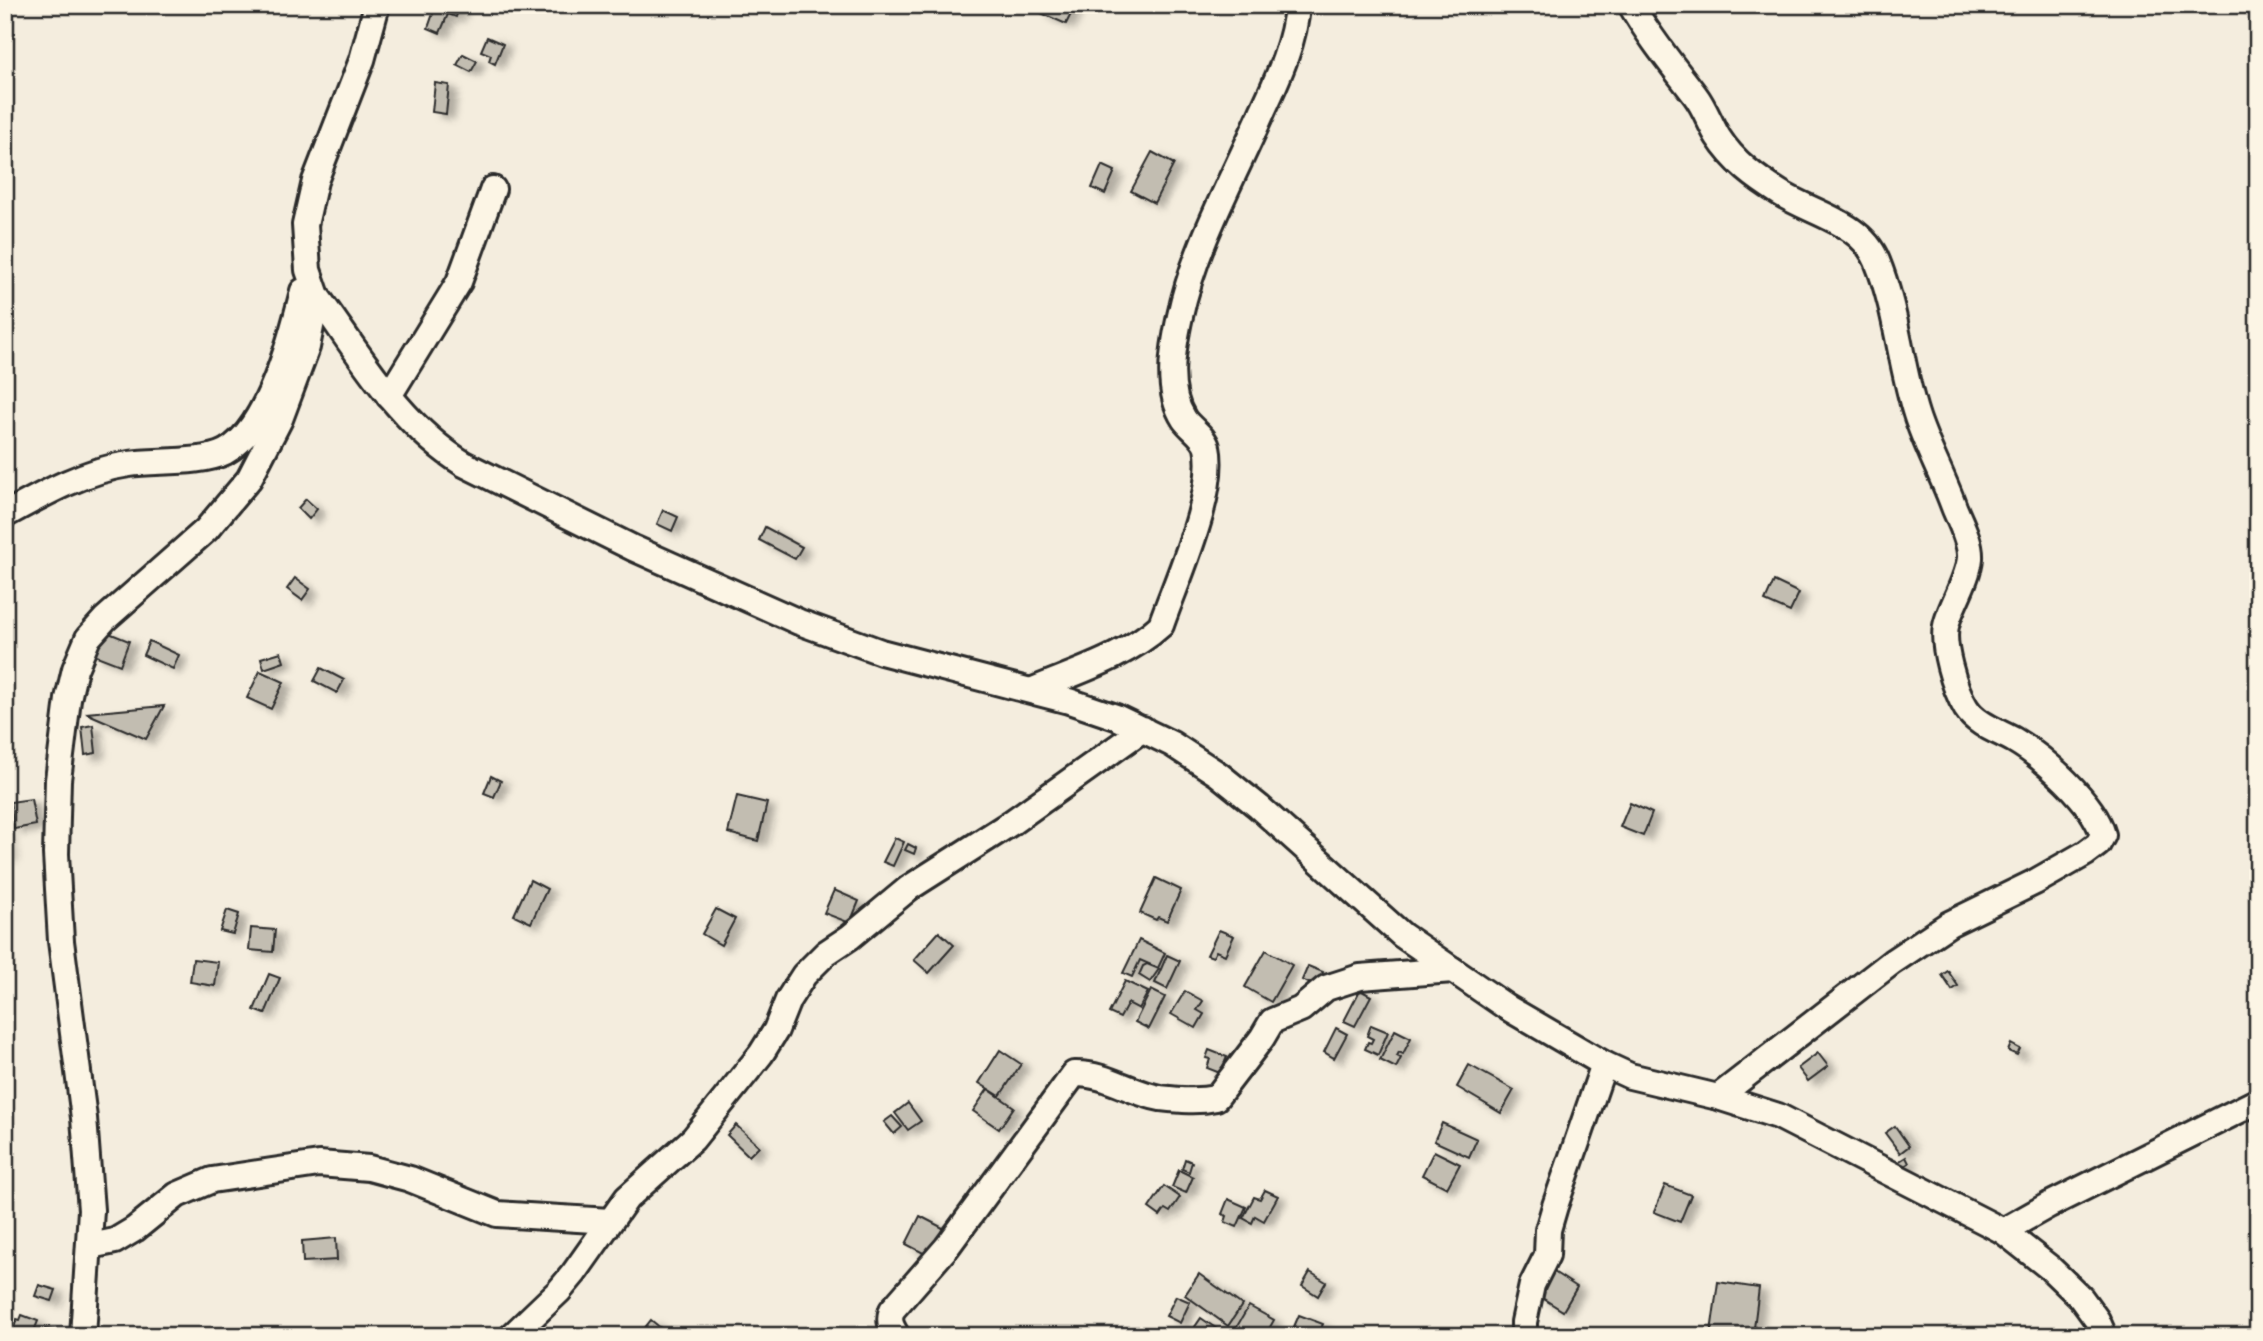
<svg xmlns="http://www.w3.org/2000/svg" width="2263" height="1341" font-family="'Balsamiq Sans',sans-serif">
<defs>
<filter id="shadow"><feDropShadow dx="8" dy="4.5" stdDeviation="3.5" flood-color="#0004"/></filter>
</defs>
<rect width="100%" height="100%" fill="#f4edde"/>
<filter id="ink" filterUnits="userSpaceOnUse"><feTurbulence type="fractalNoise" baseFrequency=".0143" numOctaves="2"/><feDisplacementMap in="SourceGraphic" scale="14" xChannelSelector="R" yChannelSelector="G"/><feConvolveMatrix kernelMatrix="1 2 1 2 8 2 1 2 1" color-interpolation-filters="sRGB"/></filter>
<g filter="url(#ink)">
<g fill="#c2bdb1" stroke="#2b2b2b" stroke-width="2" filter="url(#shadow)">
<path d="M436,5H460L456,17L448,14L440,33L428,28Z"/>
<path d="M1045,5H1063L1073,10L1066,24L1041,13Z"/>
<path d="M487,37L503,44L495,64L489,61L491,55L481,51Z"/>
<path d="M463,54L477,61L471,72L457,65Z"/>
<path d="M435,83L449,85L446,114L432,112Z"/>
<path d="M1152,152L1174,164L1154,203L1131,191Z"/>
<path d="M1102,165L1115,171L1105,194L1092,188Z"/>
<path d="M306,499L317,509L309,519L298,508Z"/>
<path d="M663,510L678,517L672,531L657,524Z"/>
<path d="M765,527L802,547L795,559L759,540Z"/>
<path d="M295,578L310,589L302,600L287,589Z"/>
<path d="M1774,581L1799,593L1790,612L1765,601Z"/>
<path d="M104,631L129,641L120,665L94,655Z"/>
<path d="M149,641L179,655L173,669L143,655Z"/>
<path d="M281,652L284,662L264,669L261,658Z"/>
<path d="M321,668L344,680L337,693L314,681Z"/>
<path d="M260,671L284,682L271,709L247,698Z"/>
<path d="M164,706L146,739L86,713Z"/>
<path d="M93,725L96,753L85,755L82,727Z"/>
<path d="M491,776L501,781L494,797L484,793Z"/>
<path d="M737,796L767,803L758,841L728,833Z"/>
<path d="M31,799L36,825L14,829L10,802Z"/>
<path d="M1630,803L1652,813L1643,836L1620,827Z"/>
<path d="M5,824L9,856H5Z"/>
<path d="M895,838L904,842L893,866L883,862Z"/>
<path d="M908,844L916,848L914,854L905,850Z"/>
<path d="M1156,878L1181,890L1167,921L1158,917L1156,920L1140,913Z"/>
<path d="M530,880L547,889L531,923L514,915Z"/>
<path d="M834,890L859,901L850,923L824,913Z"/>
<path d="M716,909L735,919L721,945L702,934Z"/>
<path d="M227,910L239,914L233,934L220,931Z"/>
<path d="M251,928L275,930L273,952L249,950Z"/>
<path d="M1219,930L1234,936L1225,955L1216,951L1213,957L1207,955Z"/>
<path d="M939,932L954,945L929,973L914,960Z"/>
<path d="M1139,940L1165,953L1158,968L1140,960L1132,977L1123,973Z"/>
<path d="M1266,950L1292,965L1271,1002L1245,987Z"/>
<path d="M1167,955L1180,961L1167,989L1155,983Z"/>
<path d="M193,959L218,962L215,986L190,982Z"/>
<path d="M1147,964L1159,969L1150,982L1139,975L1143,966Z"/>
<path d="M1308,966L1323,972L1317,987L1302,980Z"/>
<path d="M1948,971L1958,986L1952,990L1942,975Z"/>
<path d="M269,974L280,978L265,1014L254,1010Z"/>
<path d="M1125,981L1148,992L1139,1009L1128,1003L1120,1018L1109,1013Z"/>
<path d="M1151,990L1165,997L1149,1029L1135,1022Z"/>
<path d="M1360,990L1371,996L1355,1026L1344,1021Z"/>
<path d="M1185,991L1203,1001L1197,1010L1204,1014L1196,1028L1171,1014Z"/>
<path d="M1371,1025L1388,1032L1378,1055L1365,1049L1368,1042L1371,1043L1373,1039L1367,1036Z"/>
<path d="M1336,1028L1347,1034L1334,1058L1324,1052Z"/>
<path d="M1395,1030L1411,1038L1403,1054L1399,1052L1397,1056L1401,1058L1396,1068L1380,1060Z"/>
<path d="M2011,1044L2020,1049L2017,1055L2008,1051Z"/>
<path d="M1000,1050L1021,1064L1000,1096L979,1083Z"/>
<path d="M1209,1050L1227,1057L1220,1073L1207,1068L1210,1059L1206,1058Z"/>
<path d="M1818,1053L1828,1066L1808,1081L1798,1068Z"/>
<path d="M1469,1065L1514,1090L1501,1113L1457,1087Z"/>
<path d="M988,1089L1014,1107L999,1129L973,1111Z"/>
<path d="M908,1103L921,1121L908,1130L895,1113Z"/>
<path d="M892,1116L902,1127L894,1134L884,1122Z"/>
<path d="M1442,1123L1477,1139L1469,1157L1434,1141Z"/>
<path d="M736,1125L759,1146L749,1156L727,1135Z"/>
<path d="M1895,1126L1909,1146L1900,1153L1885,1133Z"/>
<path d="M1434,1151L1460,1164L1447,1188L1422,1175Z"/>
<path d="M1906,1157L1909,1163L1899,1169L1895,1164Z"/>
<path d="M1185,1159L1192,1162L1189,1172L1182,1169Z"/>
<path d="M1179,1170L1193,1177L1186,1193L1172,1187Z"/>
<path d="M1665,1185L1691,1195L1680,1222L1654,1212Z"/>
<path d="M1164,1186L1180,1197L1170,1212L1165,1209L1160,1216L1149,1208Z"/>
<path d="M1265,1190L1278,1196L1264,1221L1255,1216L1252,1223L1243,1218L1254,1197L1260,1199Z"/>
<path d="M1228,1199L1246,1207L1237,1227L1225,1222L1227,1216L1222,1214Z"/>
<path d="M920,1216L943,1228L929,1256L906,1244Z"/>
<path d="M336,1238L337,1260L303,1262L302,1241Z"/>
<path d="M1310,1272L1326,1282L1318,1296L1302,1286Z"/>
<path d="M1554,1272L1577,1287L1563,1311L1539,1296Z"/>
<path d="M1199,1274L1242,1305L1228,1326L1185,1295Z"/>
<path d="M1718,1282L1759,1288L1753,1336L1711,1332Z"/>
<path d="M39,1285L56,1290L52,1301L35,1296Z"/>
<path d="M1176,1296L1190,1302L1180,1323L1166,1316Z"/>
<path d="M1249,1306L1274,1320L1265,1336H1240L1243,1331L1236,1328Z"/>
<path d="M22,1315L38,1321L32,1336H14L12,1333L17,1319L20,1320Z"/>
<path d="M1299,1315L1323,1324L1318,1336H1310L1293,1329Z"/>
<path d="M1201,1318L1220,1331L1217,1336H1193L1190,1334Z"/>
<path d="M651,1320L668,1334L666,1336L639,1335Z"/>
<path d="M45,1329L73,1331V1336H45Z"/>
</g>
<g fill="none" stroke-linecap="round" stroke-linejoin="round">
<defs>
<g id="minor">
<path d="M1631,5C1649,37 1673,66 1695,95C1705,108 1710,124 1718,137C1734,162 1756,178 1780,193C1813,214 1861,222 1877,261C1897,310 1900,364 1916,414C1926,446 1943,476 1954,507C1960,522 1971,542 1970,558C1968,579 1953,602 1947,622C1940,643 1955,690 1966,708C1977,725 1998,731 2014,740C2043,757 2094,802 2103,835L2098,844L2086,853L2035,882L1949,924L1892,962L1718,1097"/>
<path d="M317,296C361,356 399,424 464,464L633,548L799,622L881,652L1069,701L1116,717L1172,744L1218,774L1259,807L1402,935L1508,1008L1604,1064L1630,1076L1718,1097L1778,1116L2003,1231L2050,1268L2081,1298L2097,1320L2104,1336"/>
<path d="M389,396L459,282L493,189"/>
<path d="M5,515C43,494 86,470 129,464C155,460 201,464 225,452C268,429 292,336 303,291"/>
<path d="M1033,690C1076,672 1126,657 1161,625C1177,579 1217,493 1207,447C1204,436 1190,428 1184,419C1165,390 1173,348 1180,316C1195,245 1234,177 1263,110C1278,78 1295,41 1297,5"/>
<path d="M2003,1231L2049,1205L2258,1101"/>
<path d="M90,1246L115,1241L135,1229L177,1195L212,1180L319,1164L369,1168L410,1179L497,1214L610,1221"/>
<path d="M83,1336L91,1210L84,1118L61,941L56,854L58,780L68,699L75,669L88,638L105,619L206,530L249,479L280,419L307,347L317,296L308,270L305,225L315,181L362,60L377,5"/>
<path d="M512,1336L559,1291L574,1273L627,1198L693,1139L761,1054L776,1030L788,1000L804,975L826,953L850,937L909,888L1011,823L1143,729"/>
<path d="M897,1336C891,1326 888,1321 892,1310L947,1247L1074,1074C1106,1073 1130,1093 1160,1098C1179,1100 1197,1102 1216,1098L1262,1038L1272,1021L1301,1009L1326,988L1360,977L1453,970"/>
<path d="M1524,1336V1322L1532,1285L1547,1255L1548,1230L1555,1206L1604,1064"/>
</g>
</defs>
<use href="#minor" stroke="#2b2b2b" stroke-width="30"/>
<use href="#minor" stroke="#fcf5e5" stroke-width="24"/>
</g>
</g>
<rect width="2263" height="1341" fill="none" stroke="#fcf5e5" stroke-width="28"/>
<rect x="14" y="14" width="2235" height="1313" fill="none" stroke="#2b2b2b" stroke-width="2.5" filter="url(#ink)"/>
</svg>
